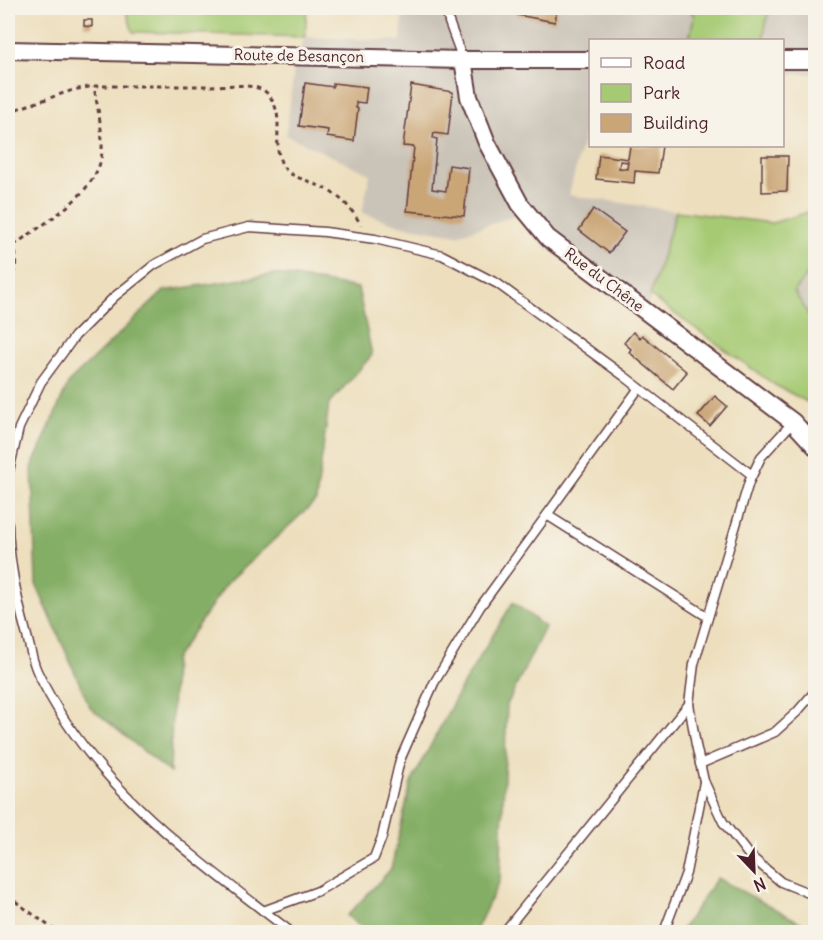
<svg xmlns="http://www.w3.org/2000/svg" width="823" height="940" font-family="Delius,sans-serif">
<rect width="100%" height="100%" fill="#f7f3e8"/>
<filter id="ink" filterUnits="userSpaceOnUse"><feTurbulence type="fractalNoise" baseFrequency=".0167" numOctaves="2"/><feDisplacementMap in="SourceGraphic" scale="12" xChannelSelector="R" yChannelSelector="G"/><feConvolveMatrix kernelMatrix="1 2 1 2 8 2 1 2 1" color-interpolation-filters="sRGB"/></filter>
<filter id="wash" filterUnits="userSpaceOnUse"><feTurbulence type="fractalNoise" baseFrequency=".008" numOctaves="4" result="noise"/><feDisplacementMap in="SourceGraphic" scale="24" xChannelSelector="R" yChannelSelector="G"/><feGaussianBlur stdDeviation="1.35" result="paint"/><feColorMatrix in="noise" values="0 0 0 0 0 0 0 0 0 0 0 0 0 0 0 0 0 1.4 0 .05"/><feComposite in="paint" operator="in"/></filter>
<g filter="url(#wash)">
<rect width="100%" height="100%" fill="#eddfbe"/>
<g fill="#cac3b8">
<path d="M403,8H689L694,16L689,40H590V113L569,195L676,211L643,321L545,246L515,216L457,235L404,226L362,213L370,174L286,135L294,69L305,37L401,41Z"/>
<path d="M769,8H815V74H783L782,40H763Z"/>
<path d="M815,265V325L794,291Z"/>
</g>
<g fill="#a6ca73" stroke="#78744f" stroke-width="1.5">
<path d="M125,8H307L305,37L133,32Z"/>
<path d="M689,8H769L763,40H689L694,16Z"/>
<path d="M815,210V265L794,291L815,325V406L775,385L650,296L676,211L772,223Z"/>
</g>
<g fill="#84ae65" stroke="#676648" stroke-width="1.5">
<path d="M276,274L358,288L372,355L329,404L316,501L227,583L174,660L170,773L90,707L36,584L32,467L69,382L164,291Z"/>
<path d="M513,602L545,627L507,705L500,880L475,932H367L347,916L391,869L411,783L459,691Z"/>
<path d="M717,878L805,925L815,922V932H680Z"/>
</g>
<g id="blocks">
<g fill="#caa677" fill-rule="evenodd">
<path d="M519,8H557L555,22L517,15Z"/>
<path d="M84,20H92V27L84,26Z"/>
<path d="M305,83L333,87V83L367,87L365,103L356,102V108H358L354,141L327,137L328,130L299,126Z"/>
<path d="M411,85L453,92L448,135L434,133L433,138L437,139L432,189L446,191L449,165L469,168L464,216L407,211L414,147L403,146Z"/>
<path d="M630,146H662L658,173L635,171L634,183L596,179L599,155L628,159ZM620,161L628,162L627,169L619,168Z"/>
<path d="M762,156H788L787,191L762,192Z"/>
<path d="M593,209L625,232L609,253L579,230Z"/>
<path d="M633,332L640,338L642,335L687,372L673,389L629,352L631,349L624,343Z"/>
<path d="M715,396L727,406L710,426L698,416Z"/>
</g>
</g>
</g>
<g filter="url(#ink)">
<use href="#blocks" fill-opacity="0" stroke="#623c41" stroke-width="1.5"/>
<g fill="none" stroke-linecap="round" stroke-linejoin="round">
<defs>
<g id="service">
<path d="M446,8L449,22L463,60"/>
<path d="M793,422L761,457L749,482L694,664L689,704L696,745L704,781L723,822L748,854L781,882L816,896"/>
<path d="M8,475L19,428L41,382L75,336L114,297L154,265L202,239L249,227L325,232L375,239L442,255L498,284L624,376L752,475"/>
<path d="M547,515L708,617"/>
<path d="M8,524C9,562 17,600 27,636C30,647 32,660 37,671C90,784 195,858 291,932"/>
<path d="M700,764L775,732L797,712L816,690"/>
<path d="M263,911L318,891L374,858L382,837L400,760L434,683L480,607L639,388"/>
<path d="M504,932L689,704"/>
<path d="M664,932L686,873L704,782"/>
</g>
<g id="minor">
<path d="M8,50L463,60H590"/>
<path d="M463,60L469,97L487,143L520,204L548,238L793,422L816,447"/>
<path d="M782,60H816"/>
</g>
</defs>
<use href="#service" stroke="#623c41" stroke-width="11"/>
<use href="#minor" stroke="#623c41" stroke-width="20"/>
<g stroke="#623c41" stroke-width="3" stroke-dasharray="4.5 4.5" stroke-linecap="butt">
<path d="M8,112L73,90L94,86C132,86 170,86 208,86C224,86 248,83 263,90C268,93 272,99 274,104C284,124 270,152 286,170C293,177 301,178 310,182C335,192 348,202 361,225"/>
<path d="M8,236C20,252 17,269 8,286"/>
<path d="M14,245C43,224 93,196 101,159C105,138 97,107 94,86"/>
<path d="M8,896L57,932"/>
</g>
<use href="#service" stroke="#fff" stroke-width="8"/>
<use href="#minor" stroke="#fff" stroke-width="16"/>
</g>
</g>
<g text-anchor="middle" stroke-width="6" stroke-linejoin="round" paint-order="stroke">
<g font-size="15" fill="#4a1f2b" stroke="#f7f3e8">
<text transform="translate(299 56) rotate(1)" y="5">Route de Besançon</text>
<text transform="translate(604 280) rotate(37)" y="5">Rue du Chêne</text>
</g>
</g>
<rect width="823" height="940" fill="none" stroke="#f7f3e8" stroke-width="30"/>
<rect x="589" y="39" width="195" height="108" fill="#f7f3e8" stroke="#b29e9c" stroke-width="1.5"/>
<rect x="601" y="58" width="30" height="9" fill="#ffffff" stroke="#b29e9c" stroke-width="1.5"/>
<text x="643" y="69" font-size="18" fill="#4a1f2b">Road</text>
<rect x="601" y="84" width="30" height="18" fill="#a6ca73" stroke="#b29e9c" stroke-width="1.5"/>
<text x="643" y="99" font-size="18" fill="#4a1f2b">Park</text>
<rect x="601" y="114" width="30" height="18" fill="#caa677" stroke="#b29e9c" stroke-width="1.5"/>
<text x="643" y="129" font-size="18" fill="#4a1f2b">Building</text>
<g transform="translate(754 871) rotate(157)" stroke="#f7f3e8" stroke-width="4.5" paint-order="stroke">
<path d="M0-4.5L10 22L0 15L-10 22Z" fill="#4a1f2b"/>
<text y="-9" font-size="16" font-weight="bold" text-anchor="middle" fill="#4a1f2b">N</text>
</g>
</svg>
